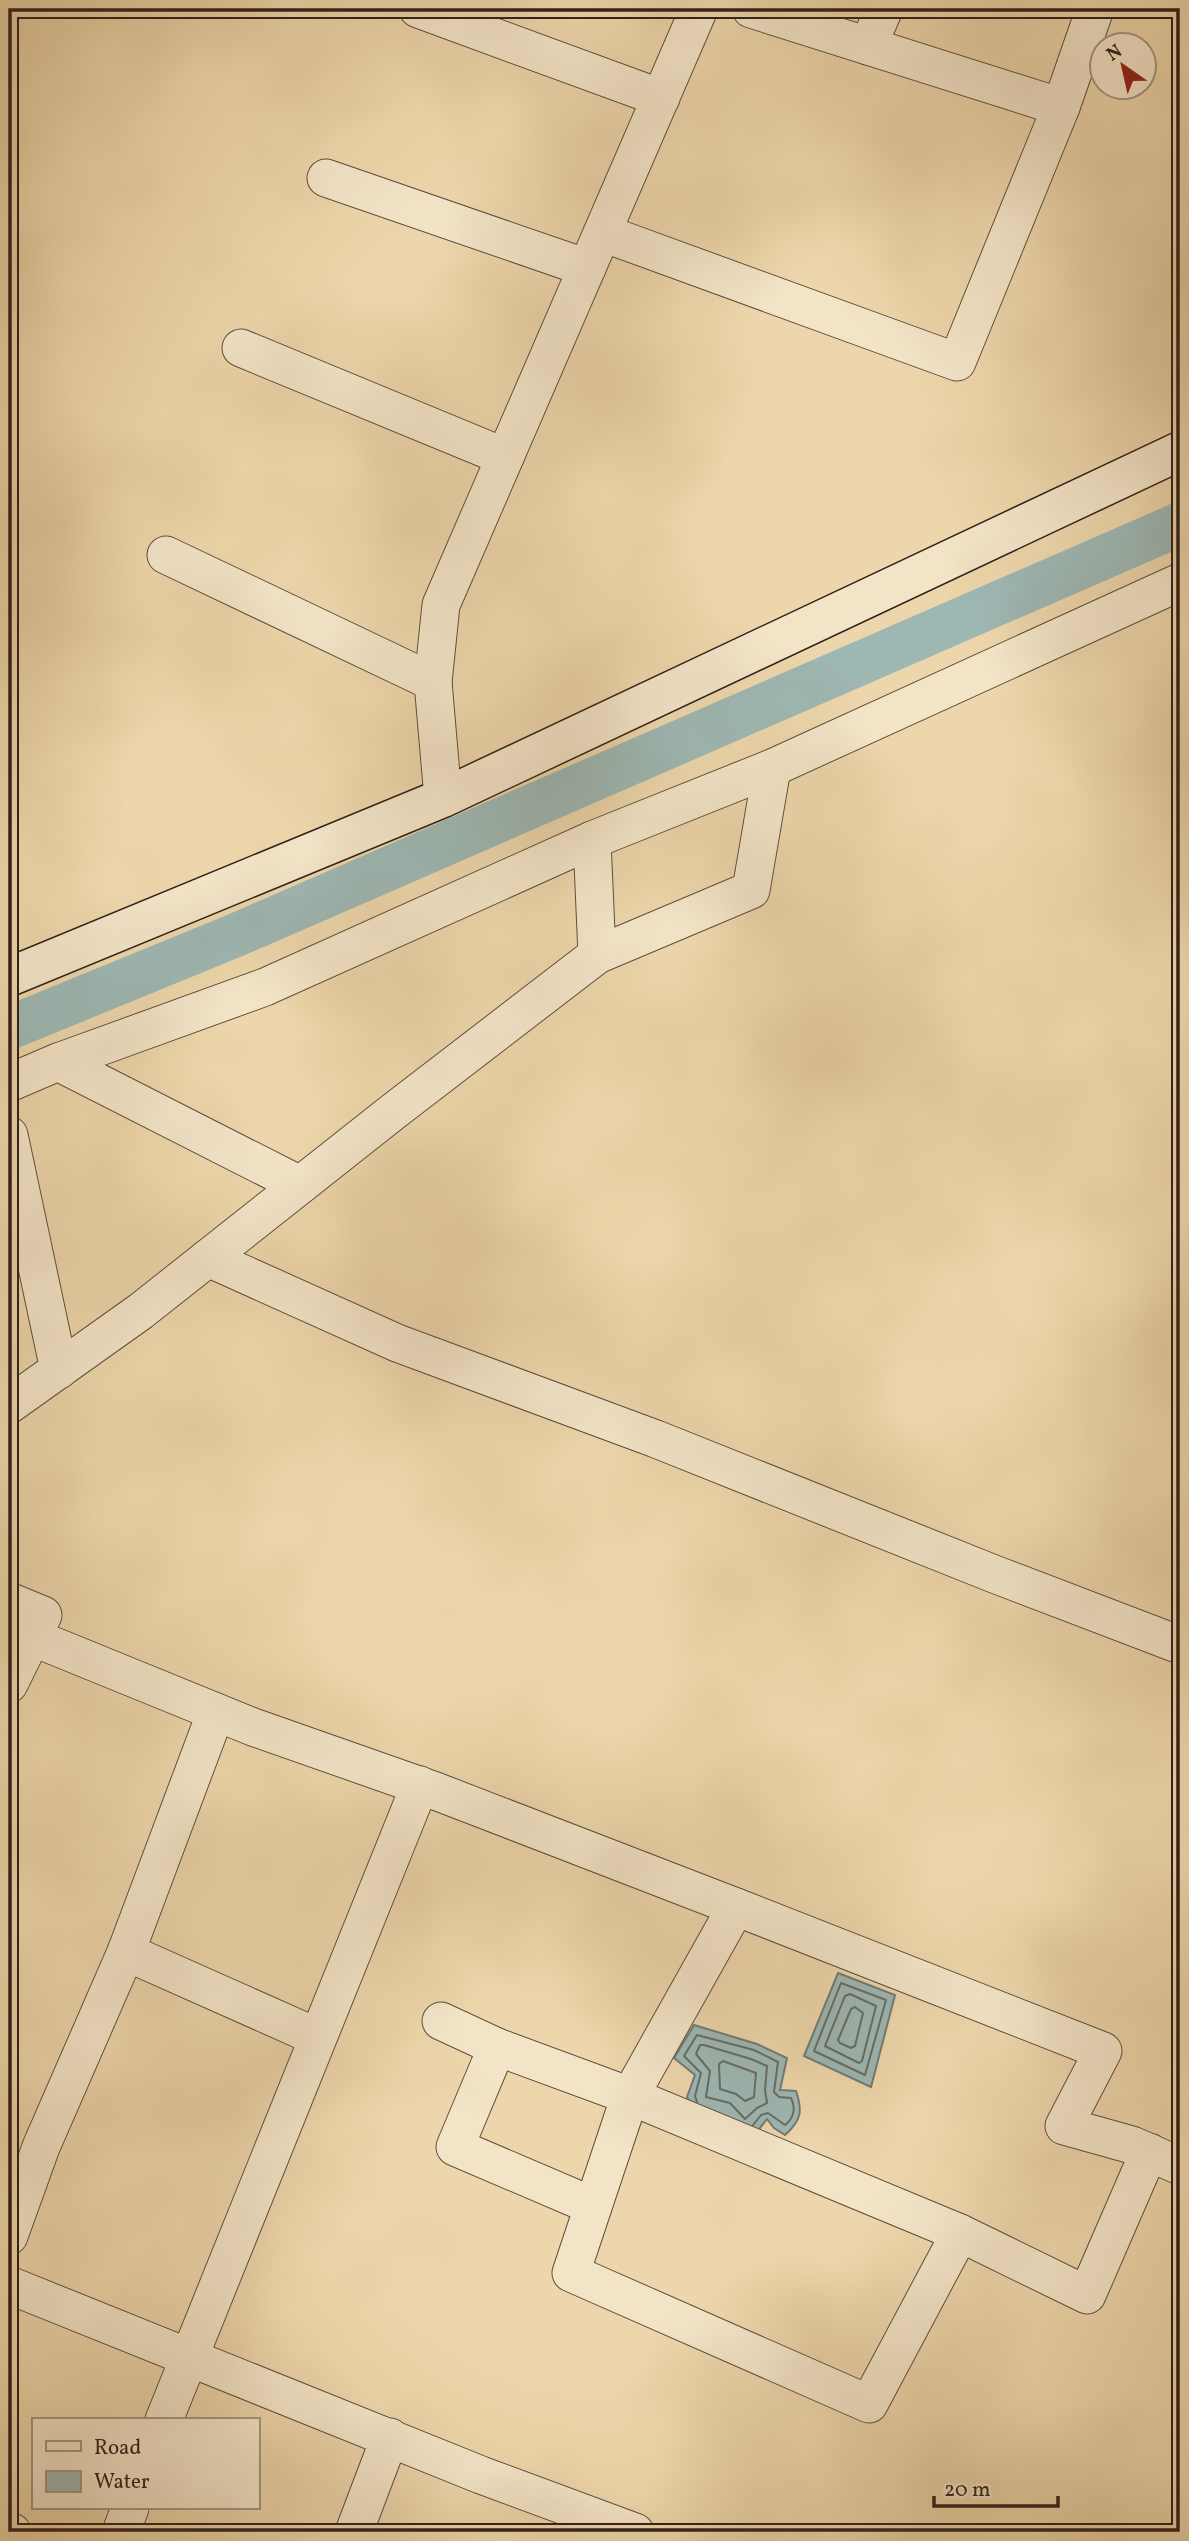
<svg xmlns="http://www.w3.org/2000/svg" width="1189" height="2541" font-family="Vollkorn,serif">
<rect width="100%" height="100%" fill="#edd6ab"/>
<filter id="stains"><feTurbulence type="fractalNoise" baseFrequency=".00286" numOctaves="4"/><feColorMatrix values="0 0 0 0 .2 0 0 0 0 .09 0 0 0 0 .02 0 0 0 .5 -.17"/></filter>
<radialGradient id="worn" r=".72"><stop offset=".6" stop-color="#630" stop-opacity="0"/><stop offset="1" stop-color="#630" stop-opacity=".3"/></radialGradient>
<g fill="#9db7b3" stroke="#717b75" stroke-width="2">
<path d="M838,1973L895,1995L871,2087L804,2056Z"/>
<path d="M694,2025L757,2044L787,2058L780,2090L796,2091C803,2111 801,2121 785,2135L774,2128L767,2119L748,2143L694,2112L687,2097L695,2075L674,2058Z"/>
</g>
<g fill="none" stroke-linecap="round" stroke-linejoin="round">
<g stroke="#666c66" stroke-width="2">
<path d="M841,1983L886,2000L865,2075L814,2051Z"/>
<path d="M850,1994L876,2006L862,2061L859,2063L825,2046L845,1996Z"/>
<path d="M855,2007L863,2013L855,2046L851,2048L840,2043L838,2040L851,2009Z"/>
<path d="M704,2045L751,2059L767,2066L765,2090L767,2103L757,2108L745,2119L730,2103L706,2097L710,2071L696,2054L700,2045Z"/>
<path d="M723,2061L756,2073L754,2097L745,2101L736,2094L720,2089L719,2064Z"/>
<path d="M697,2102L695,2096L701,2073L684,2056L697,2035L754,2050L778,2062L774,2092L779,2097L791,2098C796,2108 794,2118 785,2125L768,2113L761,2115L753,2125"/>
</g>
<path stroke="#9db7b3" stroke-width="44" d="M9,1028L236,935L1180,524"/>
<defs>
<g id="street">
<path d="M418,9L661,98"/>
<path d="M868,46L884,9"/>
<path d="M1061,107L1095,9"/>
<path d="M326,178L587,268"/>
<path d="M603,233L957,362L1061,107L751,9"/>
<path d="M241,348L505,457"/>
<path d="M166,555L433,682"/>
<path d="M443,798L433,682L441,605L699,9"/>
<path d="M597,955L751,890L772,768"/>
<path d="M58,1062L300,1185"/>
<path d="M9,1083L58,1062L265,987L592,840L772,768L1180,582"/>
<path d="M9,1135L59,1370"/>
<path d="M208,1258L397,1343L656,1439L994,1574L1180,1645"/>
<path d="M9,1405L141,1311L394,1111L597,955L592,840"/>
<path d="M9,1601L43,1615L9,1684"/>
<path d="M32,1637L253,1727L438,1792L736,1907"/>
<path d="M126,1952L216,1712"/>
<path d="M441,2021L497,2047L630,2096L736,1907L1103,2051L1064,2126L1132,2145L1180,2166"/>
<path d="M497,2047L455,2147L593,2206"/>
<path d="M630,2096L960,2233L869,2404L571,2273Z"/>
<path d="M960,2233L1087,2295L1149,2152"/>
<path d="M9,2236L41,2147L126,1952L317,2037"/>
<path d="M9,2285L481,2475L635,2532"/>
<path d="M164,2420L420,1785"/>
<path d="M9,2531L12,2532"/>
<path d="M121,2532L130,2508"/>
<path d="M354,2532L390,2437"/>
</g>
<path id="secondary" d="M9,977L443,798L1180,451"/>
</defs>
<use href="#street" stroke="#5f4e3d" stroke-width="39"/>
<use href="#secondary" stroke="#302018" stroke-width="41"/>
<use href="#street" stroke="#f3e4c8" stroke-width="37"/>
<use href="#secondary" stroke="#f3e4c8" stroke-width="38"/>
</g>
<rect width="1189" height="2541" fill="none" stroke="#edd6ab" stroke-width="35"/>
<rect x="10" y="10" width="1168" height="2520" fill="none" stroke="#302018" stroke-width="3.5"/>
<rect x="18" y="18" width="1154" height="2506" fill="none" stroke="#302018" stroke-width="2"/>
<rect x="32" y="2418" width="228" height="91" fill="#f3e4c8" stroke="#a59682" stroke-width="2"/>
<rect x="46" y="2441" width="35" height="10" fill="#f3e4c8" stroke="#a59682" stroke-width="2"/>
<text x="94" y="2454" font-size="21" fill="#302018">Road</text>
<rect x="46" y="2471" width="35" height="21" fill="#9db7b3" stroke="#a59682" stroke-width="2"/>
<text x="94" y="2488" font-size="21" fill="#302018">Water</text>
<g transform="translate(1123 66) rotate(326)"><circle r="33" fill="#f3e4c8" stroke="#a59682" stroke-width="2"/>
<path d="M0-5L12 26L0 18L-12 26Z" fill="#8f2418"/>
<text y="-10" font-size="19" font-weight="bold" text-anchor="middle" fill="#302018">N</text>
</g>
<path d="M934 2496v10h124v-10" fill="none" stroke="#302018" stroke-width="3.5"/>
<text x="944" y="2496" font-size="21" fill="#302018" stroke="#f3e4c8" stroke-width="5" paint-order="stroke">20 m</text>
<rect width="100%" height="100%" filter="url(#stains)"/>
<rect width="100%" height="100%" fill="url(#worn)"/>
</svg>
